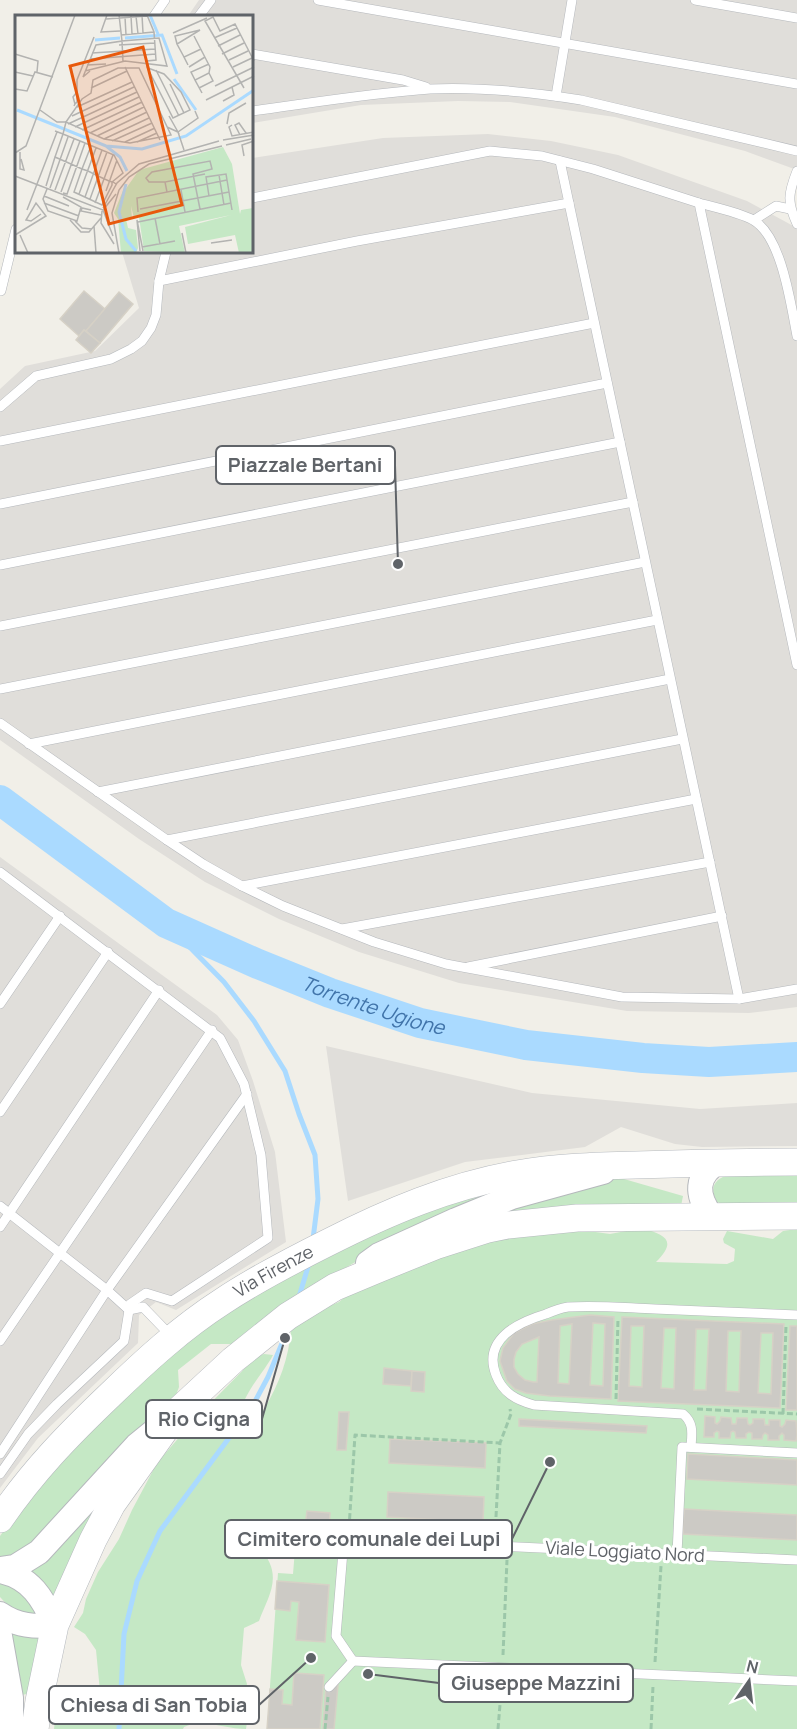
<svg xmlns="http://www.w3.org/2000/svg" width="797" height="1729" font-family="Manrope,sans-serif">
<rect width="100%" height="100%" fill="#f1efe8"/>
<g fill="#e0deda">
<path d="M199,0H797V170L745,151L615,117L510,102L458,101L361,105L252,123V16H188Z"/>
<path d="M488,134L551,141L618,155L747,201L797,228V1007L749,1013L627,1011L459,983L359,952L279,919L205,882L139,839L0,740V389L25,366L95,351L139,308L122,252H252V158L383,138Z"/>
<path d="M0,857L217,1015L238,1040L253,1081L275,1152L286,1242L176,1310L156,1302L139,1315L138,1343L38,1438L0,1488Z"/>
<path d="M326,1046L532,1093L700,1109L797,1103V1146L702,1147L675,1144L621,1127L585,1147L465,1162L348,1201Z"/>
</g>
<g fill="#c5e8c5">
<path d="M797,1172V1206H728L717,1202C695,1163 777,1172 797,1172Z"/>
<path d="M617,1177L683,1196L681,1206L478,1216Z"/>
<path d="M513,1183L383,1246L314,1286L236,1344H211L178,1370L179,1387L176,1395L25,1554L0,1561V1536L59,1454L196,1328L358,1233Z"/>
<path d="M642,1228C665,1235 678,1240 656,1262L727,1264L734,1261L735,1249L724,1243L723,1239L727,1231L773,1239L783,1231L797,1229V1729H267L278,1573L293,1574L297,1525L280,1530L262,1543C262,1554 270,1559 272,1570C276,1588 265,1604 259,1621L244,1628L241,1665L247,1684L244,1696L249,1709L246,1729C226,1729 201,1718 184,1727L183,1729H54L58,1694L69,1688L78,1713L83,1717L98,1718L102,1712L96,1650L85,1634L74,1627L83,1613L86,1599L98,1572L119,1539L132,1510L157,1463L194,1420L256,1357L264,1354L273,1355C262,1377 231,1404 244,1429C251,1423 259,1416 264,1409C279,1385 289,1357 291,1330L313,1313L339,1302L360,1284L508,1230H581L610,1234Z"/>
<path d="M95,1507L56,1599L30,1570Z"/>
<path d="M0,1581L18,1585L38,1612L34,1615C19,1612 10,1609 0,1597Z"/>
<path d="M11,1628L42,1631L28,1694L20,1695Z"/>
</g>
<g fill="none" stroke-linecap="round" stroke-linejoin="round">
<g stroke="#aadaff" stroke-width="5">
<path d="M166,923L224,982L254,1021L285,1071L299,1114L315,1155L318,1199L313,1239"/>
<path d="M299,1297L310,1260"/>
<path d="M119,1729L124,1634L137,1581L160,1531L252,1407L268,1377L288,1329"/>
</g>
<path stroke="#aadaff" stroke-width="30" id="s1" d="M0,800L166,923L258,964L330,993L420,1023L526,1045L643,1058L709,1062L797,1057"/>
</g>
<g fill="#cccac5" stroke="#d6d1c6" stroke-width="1.5" fill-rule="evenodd">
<path d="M84,291L105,309L86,331L84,330L79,336L60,319Z"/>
<path d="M119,292L133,304L100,343L86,331Z"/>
<path d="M84,330L100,343L91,353L76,340Z"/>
<path d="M590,1315L614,1317L611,1399L550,1396L526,1393L515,1389L507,1381L500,1361L503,1348L514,1333L532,1324L552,1320ZM593,1323L605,1324L603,1386L590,1385ZM572,1324L569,1384L558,1383L560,1326ZM539,1337L537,1382H533L525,1380L518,1374L514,1367V1359L516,1352L522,1344Z"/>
<path d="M622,1317L784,1324L780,1408L618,1401ZM631,1326H644L642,1387L629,1386ZM664,1328H676L674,1389L661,1388ZM696,1329H709L706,1390H694ZM728,1331H741L739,1392L726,1391ZM761,1333H773L771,1394L758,1393Z"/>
<path d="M790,1326H797V1410H786Z"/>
<path d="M384,1368L412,1371L411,1386L383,1384Z"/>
<path d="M412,1371L425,1372L424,1392L411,1391Z"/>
<path d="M339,1412H349L346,1450H337Z"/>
<path d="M705,1416L715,1417V1423L717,1424L720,1421L721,1417L731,1418L732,1424H736L737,1418H747L748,1424L750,1425L753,1423V1419H764L765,1425H769V1420H780V1426L782,1427L785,1424L786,1420L796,1421L797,1435L796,1441L784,1440V1435L782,1433L779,1436V1440H768V1435L765,1433L763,1435L762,1439H752V1433L749,1432L746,1434V1438H736L735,1432L733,1431L731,1432L730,1438H719V1432L717,1431L714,1433V1437H704Z"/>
<path d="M519,1419L647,1426L646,1433L519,1426Z"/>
<path d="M390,1439L486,1443L485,1468L389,1463Z"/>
<path d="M688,1454L797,1460V1485L687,1479Z"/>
<path d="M388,1492L484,1497L483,1522L387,1517Z"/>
<path d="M684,1509L797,1515V1540L683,1534Z"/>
<path d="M307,1511L330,1513L329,1529L305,1527Z"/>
<path d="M277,1581L329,1585L325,1642L296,1640L299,1602L291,1601L290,1611L275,1609Z"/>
<path d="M294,1673L324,1675L320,1729H267L270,1689L283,1690L282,1704L292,1705Z"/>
<path d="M326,1684L338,1685L334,1729H323Z"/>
</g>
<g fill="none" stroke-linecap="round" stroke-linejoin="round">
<defs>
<g id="service">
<path d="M318,0L797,84"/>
<path d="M695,0L797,18"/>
<path d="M154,16L165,0"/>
<path d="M199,16L211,0"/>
<path d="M252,54L403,80L426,87"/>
<path d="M556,96L572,0"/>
<path d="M252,111C311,103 371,93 430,89C480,87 532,92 581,100L797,151"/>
<path d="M560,161L739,999"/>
<path d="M797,171C788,194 787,202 797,224"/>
<path d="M252,198L490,151L542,156L593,169L699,203L797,665"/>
<path d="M699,203C714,207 741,213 753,220C782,236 791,306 797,336"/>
<path d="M754,220L776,206L790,209"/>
<path d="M159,281L357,241L569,203"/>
<path d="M1,291L16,229"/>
<path d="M0,407L36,376L111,359L131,349L142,341L151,328L156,315L159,281L166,252"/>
<path d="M0,441L594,323"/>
<path d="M0,504L607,383"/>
<path d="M0,565L620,442"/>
<path d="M0,626L633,502"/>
<path d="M0,689L645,562"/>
<path d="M0,723L167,840L203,864L242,886L283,906L374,942L446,964L622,997L739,999L797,989"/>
<path d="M29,744L657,620"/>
<path d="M98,792L670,679"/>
<path d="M167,840L682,739"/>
<path d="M0,872L220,1038L244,1084L261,1155L268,1238L172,1301L146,1293L130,1304L124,1341L57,1404L28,1434L0,1474"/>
<path d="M242,886L696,799"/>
<path d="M342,929L710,862"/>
<path d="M468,967L722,916"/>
<path d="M0,1004L60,916"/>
<path d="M0,1112L108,952"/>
<path d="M0,1206L107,1290L129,1310L143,1307L172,1337"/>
<path d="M0,1227L159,990"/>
<path d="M0,1341L212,1030"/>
<path d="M691,1447C692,1433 694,1423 683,1414L534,1405C516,1400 503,1393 496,1375C482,1339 519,1322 546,1314C553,1311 561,1308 568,1307C597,1305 627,1308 655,1309C702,1311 750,1313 797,1315"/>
<path d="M0,1454L107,1290L247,1094"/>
<path d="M677,1554L682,1447L797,1453"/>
<path d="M353,1661L797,1681"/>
<path d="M329,1687L353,1661L336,1636L344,1539L797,1560"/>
</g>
<g id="tertiary">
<path d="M711,1216C696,1195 695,1176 718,1162"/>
<path d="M368,1263L379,1255L456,1220L512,1197L603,1172"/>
<path d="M0,1569L15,1567L39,1552L137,1445L164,1423"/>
<path d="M0,1571C31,1577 43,1599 55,1625C35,1627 17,1626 0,1614"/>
<path d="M0,1636L11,1698V1729"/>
</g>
<g id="secondary">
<path id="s2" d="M0,1519C33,1471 68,1435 110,1395C145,1361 181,1328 223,1301C256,1279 291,1261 327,1243C388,1212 449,1186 517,1174C556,1167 596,1166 636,1165C690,1163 743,1162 797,1162"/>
<path d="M35,1729L39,1701L55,1625L93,1540L112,1504L179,1410L233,1360L288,1316L335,1287L378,1269L435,1246L488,1229L508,1225L577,1218L797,1216"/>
</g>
</defs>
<use href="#service" stroke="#b5b8bc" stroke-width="10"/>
<use href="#tertiary" stroke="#b5b8bc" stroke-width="26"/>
<use href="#secondary" stroke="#b6babf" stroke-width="28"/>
<g stroke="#9cc7a9" stroke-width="3" stroke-dasharray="6 3" stroke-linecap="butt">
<path d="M616,1399L618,1318"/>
<path d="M697,1409L797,1414"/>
<path d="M783,1414L786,1326"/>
<path d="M349,1528L355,1435L500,1443"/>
<path d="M495,1535L500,1443L511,1414L510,1409"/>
<path d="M503,1655L507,1560"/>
<path d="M655,1662L661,1566"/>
<path d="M325,1729L328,1697"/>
<path d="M498,1729L502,1680"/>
<path d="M651,1729L653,1686"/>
</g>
<use href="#service" stroke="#fff" stroke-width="9"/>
<use href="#tertiary" stroke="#fff" stroke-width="24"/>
<use href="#secondary" stroke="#fff" stroke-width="27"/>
</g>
<g text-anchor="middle" stroke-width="6" stroke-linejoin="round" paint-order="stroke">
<g font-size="18" fill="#5f6368" stroke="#fff">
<text dy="6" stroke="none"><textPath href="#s2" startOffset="372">Via Firenze</textPath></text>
<text transform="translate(625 1552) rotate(3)" y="6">Viale Loggiato Nord</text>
</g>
<g font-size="20" font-style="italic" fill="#4174aa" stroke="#fff">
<text dy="7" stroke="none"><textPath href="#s1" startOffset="430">Torrente Ugione</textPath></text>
</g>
</g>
<g transform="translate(15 15)">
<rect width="238" height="238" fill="#f1efe8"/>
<path d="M208,132L217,149L225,199L226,195L238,193V238H224L220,220L173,229L170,212L216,200L164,211L170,238L129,236L124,202L119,203L116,191L117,203L111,204L113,213L121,215L123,233L121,238H106L103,204L99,198L111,168L110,175L124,155Z" fill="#c5e8c5"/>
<path fill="none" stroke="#aadaff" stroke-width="3" d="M135,0L143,19M110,23L147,20L162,59M80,25L105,23M159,64L181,95M2,95L91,131L127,134L171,121L239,75M91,131L105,142L112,156M111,169L104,197L111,224L121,236"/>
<path fill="none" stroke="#b3b3b1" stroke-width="1.5" d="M92,0L86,17L105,16M127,0L128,18M132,0L139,17L141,45L132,46V52L158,103L175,95L166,77L149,59L133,53M116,1L117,19M121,1L123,19M110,2L111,20M91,4L132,1M158,18L192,3M106,20L139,17M179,21L195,52L194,58L180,65L187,78M199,23L222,13M162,29L160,21L185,15L162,29L169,42M104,30L140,28M203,31L225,20M77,38L140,34M0,39L23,46L22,57M207,39L229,28M75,44L141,39M214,45L233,36M72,50L91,49M173,50L169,42L186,34M110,52L145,125M174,52L190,42M218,52L237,43M141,55L164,101M70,56L110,46L152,51L144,23L107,26L108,47M75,56L68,62L81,30L107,26L104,0M0,57L18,61M180,65L176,57L194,49M155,69L169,98M200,71L239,52M76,73L112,56M184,73L198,66L194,58M229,73L190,6L198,2L205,16L220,9L239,46M0,74L12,76L20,57L38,62M62,77V65L79,22M191,85L239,61M208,86L219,80L217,72M59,91L60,89L62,87V77L58,82L60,89M62,92L117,67M25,95L42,107H51L67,84L76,78L78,65L103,53H124L156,120L115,128L89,124L51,107L48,119L40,116M57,101L119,72M53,109L122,77M212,109L214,98L231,88M217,110L214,112L217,121L239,117M60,112L124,82M152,112L163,117L154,101M67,115L127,87M75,118L129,92M225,120L220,110L224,108L231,118M82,121L132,97M89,124L134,103M208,125L239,120M97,126L137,108M110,127L140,113M122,127L142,118M211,130L236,124M76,131L67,154L59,177L87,190L97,170V167L108,158L99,140L70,128L48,119L40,142L56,149L67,154L73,156L83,161L94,166L97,167H98L101,169M169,135L163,117L183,103L180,96M5,137V154L9,155L6,144M0,138L11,131L60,0M229,141L227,130L239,126M204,160L209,190M0,161L88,195L98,221M151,167H134L131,163L137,157L195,146L197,154L178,159L185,194M31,171L40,142M35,173L53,122M32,174L28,184L33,196L62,206L66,192L48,182M40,175L59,124M166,175L170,197M91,176L102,145M46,177L65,126M152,177L150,167L190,159M48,178L52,179L70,128M64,179L81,133M29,181L54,191M194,181L191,162L211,159L217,195M70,182L87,135M75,184L92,137M29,188L64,201M80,188L98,140M88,193L102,168L124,149L204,126M125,194L214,177M12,195L42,117M76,195L67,193L66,196L86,200M88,195L101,179M87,196L86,208L99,229M123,197L122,183L212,165M140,203L145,229M55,205L66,217H74L86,203M60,206L67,213L77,214M123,207L216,188M79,211L81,238M167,218L171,238M0,220L31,201L21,188L11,205L16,206L26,199M5,220L13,238M196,228L217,225M127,232L160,226M125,236L122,205L128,236M104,238L97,198L104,175L114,162L134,149L207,131"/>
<path fill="#e8590c" fill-opacity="0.15" stroke="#e8590c" stroke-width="3" d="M128,32L167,190L94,209L55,51Z"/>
<rect width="238" height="238" fill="none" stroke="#5f6368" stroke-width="3"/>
</g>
<path fill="none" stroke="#5f6368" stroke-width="2" d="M398 564L395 465M285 1338L262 1419M550 1462L512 1539M368 1674L439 1683M311 1658L259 1705"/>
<g fill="#5f6368" stroke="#fff" stroke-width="2">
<circle cx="398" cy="564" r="6"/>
<circle cx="285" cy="1338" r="6"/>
<circle cx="550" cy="1462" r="6"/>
<circle cx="368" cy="1674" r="6"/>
<circle cx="311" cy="1658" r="6"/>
</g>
<g fill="#fff" stroke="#5f6368" stroke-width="2">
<rect x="216" y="446" width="179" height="38" rx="6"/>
<rect x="146" y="1400" width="116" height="38" rx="6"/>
<rect x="225" y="1520" width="287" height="38" rx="6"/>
<rect x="439" y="1664" width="194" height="38" rx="6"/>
<rect x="49" y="1686" width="210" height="38" rx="6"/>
</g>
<g font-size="20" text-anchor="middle" font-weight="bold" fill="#5f6368">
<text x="305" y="472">Piazzale Bertani</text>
<text x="204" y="1426">Rio Cigna</text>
<text x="369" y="1546">Cimitero comunale dei Lupi</text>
<text x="536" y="1690">Giuseppe Mazzini</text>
<text x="154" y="1712">Chiesa di San Tobia</text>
</g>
<g transform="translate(749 1681) rotate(14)" stroke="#ffffff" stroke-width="4.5" paint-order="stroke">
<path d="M0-4.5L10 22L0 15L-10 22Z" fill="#5f6368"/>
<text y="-9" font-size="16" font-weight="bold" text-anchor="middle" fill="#5f6368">N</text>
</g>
</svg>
